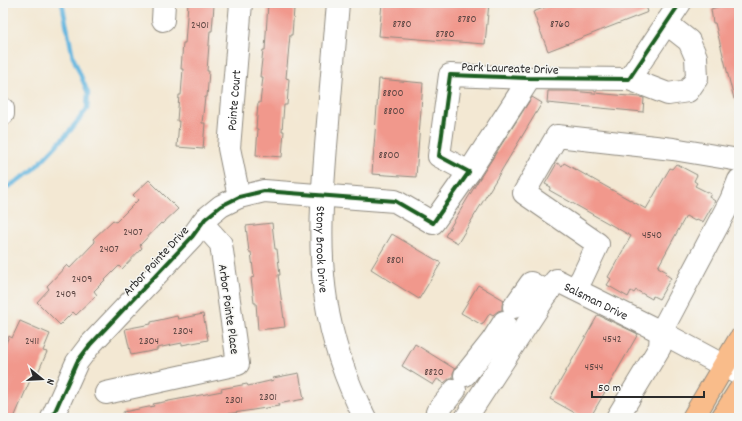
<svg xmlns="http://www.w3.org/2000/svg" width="742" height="421" font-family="Dekko,sans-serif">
<rect width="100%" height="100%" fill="#f6f6f2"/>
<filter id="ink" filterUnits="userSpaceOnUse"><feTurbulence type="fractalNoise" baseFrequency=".025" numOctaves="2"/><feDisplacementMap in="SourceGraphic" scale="8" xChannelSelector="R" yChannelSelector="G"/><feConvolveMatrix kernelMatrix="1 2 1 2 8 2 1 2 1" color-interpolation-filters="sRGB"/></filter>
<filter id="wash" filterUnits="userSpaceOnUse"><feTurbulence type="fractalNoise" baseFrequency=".012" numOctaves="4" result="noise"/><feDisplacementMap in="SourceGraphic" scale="16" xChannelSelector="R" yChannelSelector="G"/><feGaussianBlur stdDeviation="0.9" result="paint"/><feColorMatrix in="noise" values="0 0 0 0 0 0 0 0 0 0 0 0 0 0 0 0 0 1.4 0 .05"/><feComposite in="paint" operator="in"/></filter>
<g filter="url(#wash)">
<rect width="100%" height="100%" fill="#f3e8d3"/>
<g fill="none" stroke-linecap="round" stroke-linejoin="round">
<path stroke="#63b6df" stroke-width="4.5" d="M3,190L31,172L69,132L87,109L88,93L73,57L62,3"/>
</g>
<g id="blocks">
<g fill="#f1988c">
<path d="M188,3H213L212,5H214L212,31H210L207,71H209L207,97H205L202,123H205L203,149L177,147L179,121H177L179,95H181L183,69H181L183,43H185Z"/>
<path d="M268,3H293L292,9H294L292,35H290L286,78L289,79L287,105H284L282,131H284L282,157L256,155L258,129H256L258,103H260L263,77H260L263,50H265Z"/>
<path d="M382,3H489L485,44L379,36Z"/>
<path d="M556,3H645L648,12L548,51L533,12Z"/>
<path d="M730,3H739V99H734L715,23H713L711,9Z"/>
<path d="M379,79L423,83L416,177L372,174Z"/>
<path d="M548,91H571L640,97L644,98L643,112L547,103Z"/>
<path d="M532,97L542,103L458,243L445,236L478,181Z"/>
<path d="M557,163L562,166L564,163L646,209L670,168L672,169L676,164L697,175L694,181L697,183L695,186L711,194L709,197L715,201L703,222L697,219L695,221L686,216L658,267L667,272L665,274L671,278L659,299L653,296L652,299L636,290L634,293L631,291L628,297L607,285L611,279L608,277L631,236L549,190L551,187L545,184Z"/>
<path d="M149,180L178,209L162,224L161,223L140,245L142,248L122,269L119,266L94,291L97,295L76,315L73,312L60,325L37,302L49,289L47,286L67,265L70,268L95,242L93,239L113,220L116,222L138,200L133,195Z"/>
<path d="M272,223L275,249H277L280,275H278L285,327L258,330L256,303H254L251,278L254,277L251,252H249L246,226Z"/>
<path d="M392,234L441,263L419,299L371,269Z"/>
<path d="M478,285L504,300L502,305V310L498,311L493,315L490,313L482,325L461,313Z"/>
<path d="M203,314L208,340L182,345V343L157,348V350L131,355L125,329L151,324V322L177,316L178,319Z"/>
<path d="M598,315L638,334L590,418H584L550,399Z"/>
<path d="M20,321L50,334L43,351L47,352L35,379L31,378L14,418H3V350L9,336L12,338Z"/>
<path d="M415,344L455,369L453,373V378H450L444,383L437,379L433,385L402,366Z"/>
<path d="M299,373L304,399L278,404L279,406L227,414V417L220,418H124L123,412L154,406L153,404L222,391L221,389L247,384L248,386L274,380L273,378Z"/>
</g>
</g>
</g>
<g filter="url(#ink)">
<use href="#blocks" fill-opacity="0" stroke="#8f8a7f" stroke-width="1"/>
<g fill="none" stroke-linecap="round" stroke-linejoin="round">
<defs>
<g id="minor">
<path id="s1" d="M338,3C334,51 330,98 326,146C322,197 318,248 326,300C332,341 346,381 365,418"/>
<path d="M163,20L164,3"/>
<path d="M629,79L668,94L688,91L697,78L696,57L689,41L666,23"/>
<path d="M3,109V114"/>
<path d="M469,172L530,78"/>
<path id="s2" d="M239,197L229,148L241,3"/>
<path d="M575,289L582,278L598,244L524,193L557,136L673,149L739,160"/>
<path d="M514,307L531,283L548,293"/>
<path d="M465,375L492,341L504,322"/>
<path d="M106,393L238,364L221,244L202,223"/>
<path d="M52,418L77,362L90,345L192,237L205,219L221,206L239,197L264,191L395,201L433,223L469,172L439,156L450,75L526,78L629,79L680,3"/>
<path d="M436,418L437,412L455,390"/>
<path id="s3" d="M466,418L556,280L661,332L739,374"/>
<path d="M617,418L660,347L661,332L731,200L739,180"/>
</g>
<g id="major">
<path d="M693,418L739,340"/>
<path d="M722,418L739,391"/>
</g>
</defs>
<use href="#minor" stroke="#8f8a7f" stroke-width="24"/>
<use href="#major" stroke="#8f8a7f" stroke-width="24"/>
<use href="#minor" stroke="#fff" stroke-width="22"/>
<use href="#major" stroke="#f9bc8a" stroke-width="22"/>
<defs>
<path id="cycleway" d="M52,418L77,362L90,345L192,237L205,219L221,206L239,197L264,191L395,201L433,223L469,172L439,156L450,75L526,78L629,79L680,3"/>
</defs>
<use href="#cycleway" stroke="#f6f6f2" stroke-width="6"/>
<use href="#cycleway" stroke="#1b5e20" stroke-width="4"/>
</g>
</g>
<g text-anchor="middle" stroke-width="3" stroke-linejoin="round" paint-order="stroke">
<g font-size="11" fill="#5c4643">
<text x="467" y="22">8780</text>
<text x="402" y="27">8780</text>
<text x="560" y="27">8760</text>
<text x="200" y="28">2401</text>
<text x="445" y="37">8780</text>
<text x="393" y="96">8800</text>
<text x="394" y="114">8800</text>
<text x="389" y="158">8800</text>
<text x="133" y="235">2407</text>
<text x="652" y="238">4540</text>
<text x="109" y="252">2407</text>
<text x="395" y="263">8801</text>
<text x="82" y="282">2409</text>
<text x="66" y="297">2409</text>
<text x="183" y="334">2304</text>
<text x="612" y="342">4542</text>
<text x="32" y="344">2411</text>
<text x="149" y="344">2304</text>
<text x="594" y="370">4544</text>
<text x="434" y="375">8820</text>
<text x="268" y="400">2301</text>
<text x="234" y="403">2301</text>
</g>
<g font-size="13" fill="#2b2b2b" stroke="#f6f6f2">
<text transform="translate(510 67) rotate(2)" y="5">Park Laureate Drive</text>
<text dy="5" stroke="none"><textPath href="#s2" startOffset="98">Pointe Court</textPath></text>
<text dy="5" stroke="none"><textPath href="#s1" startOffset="247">Stony Brook Drive</textPath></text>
<text transform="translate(155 260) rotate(-47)" y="5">Arbor Pointe Drive</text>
<text dy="5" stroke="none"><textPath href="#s3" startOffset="210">Salsman Drive</textPath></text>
<text transform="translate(230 309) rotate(82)" y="5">Arbor Pointe Place</text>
</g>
</g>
<rect width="742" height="421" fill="none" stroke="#f6f6f2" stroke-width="16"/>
<g transform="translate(42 379) rotate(108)" stroke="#f6f6f2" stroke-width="3" paint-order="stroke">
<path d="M0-3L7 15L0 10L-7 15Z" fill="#2b2b2b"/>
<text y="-6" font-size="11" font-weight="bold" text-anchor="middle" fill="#2b2b2b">N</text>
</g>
<path d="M592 391v6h112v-6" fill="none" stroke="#2b2b2b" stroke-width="2"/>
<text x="598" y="391" font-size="12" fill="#2b2b2b" stroke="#f6f6f2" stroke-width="3" paint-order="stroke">50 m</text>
</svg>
